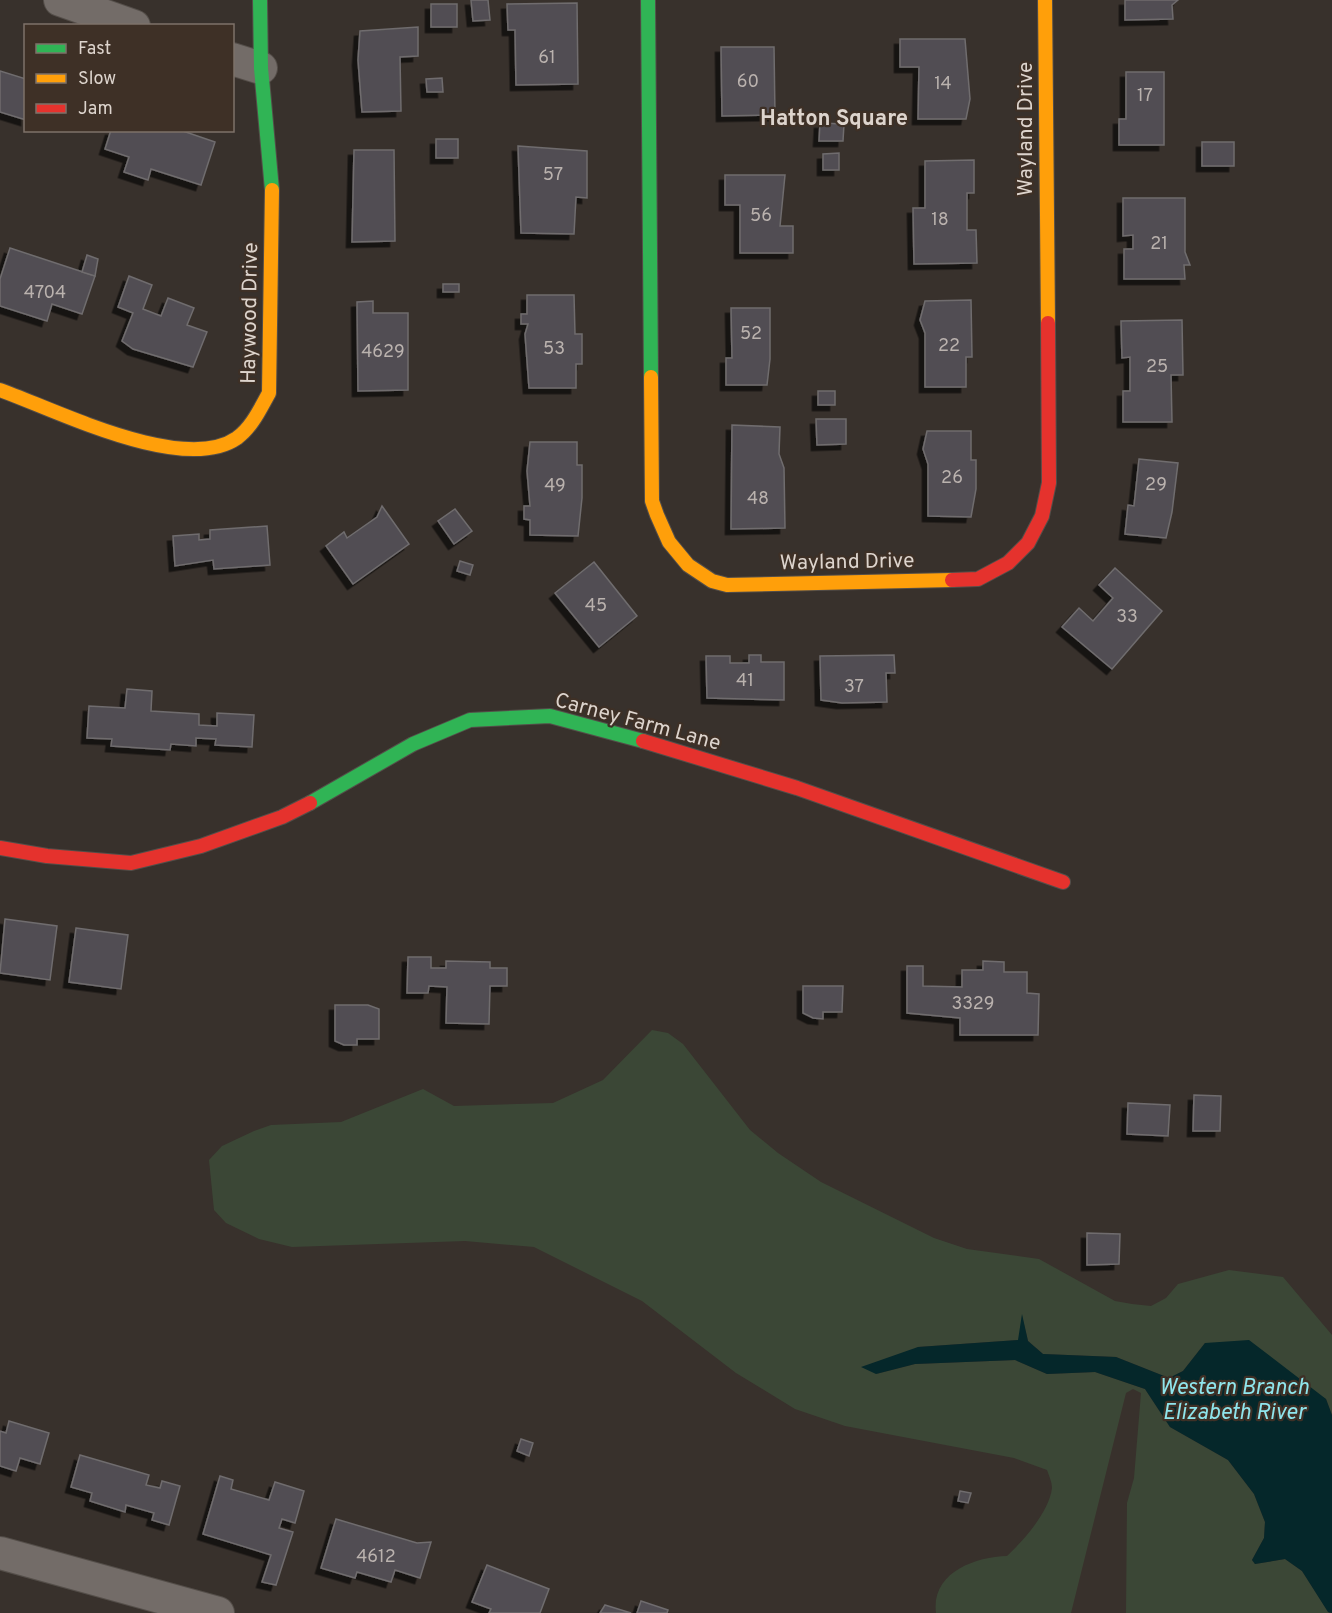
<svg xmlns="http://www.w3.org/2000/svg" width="1332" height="1613" font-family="Overpass,sans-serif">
<defs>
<filter id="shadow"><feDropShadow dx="-5.5" dy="5.5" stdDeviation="0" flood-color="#0009"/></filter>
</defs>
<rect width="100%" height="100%" fill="#38312c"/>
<path fill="#3b4736" d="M652,1030L668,1033L683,1044L750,1130L778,1153L821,1182L934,1238L967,1249L1039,1259L1115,1301L1132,1304L1151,1306L1166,1298L1178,1284L1229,1270L1283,1277L1332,1335V1415L1326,1399L1205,1343L1183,1371L1169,1378L1116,1357L1043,1354L1028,1341L1022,1316L1019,1340L918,1347L876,1374L915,1364L1015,1360L1047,1374L1095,1372L1145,1389L1170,1427L1228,1460L1254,1494L1265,1522L1264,1538L1252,1560L1255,1564L1285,1559L1302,1571L1329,1613H1126L1127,1503L1134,1478L1141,1393L1133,1389L1126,1393L1071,1613H936C931,1573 974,1557 1007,1556C1024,1540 1049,1512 1052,1488C1052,1482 1049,1476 1047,1470L1014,1458L845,1426L795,1409L736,1373L642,1301L534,1247L465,1241L292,1247L259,1239L226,1223L214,1210L209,1160L222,1146L254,1131L271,1125L341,1122L423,1089L454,1106L553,1103L603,1080Z"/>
<path fill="#05272a" d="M1022,1314L1028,1341L1043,1354L1116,1357L1169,1378L1183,1371L1205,1343L1249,1340L1326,1399L1332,1415V1613L1328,1612L1302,1571L1285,1559L1255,1564L1252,1560L1264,1538L1265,1522L1254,1494L1228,1460L1170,1427L1145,1389L1095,1372L1047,1374L1015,1360L915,1364L876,1374L861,1367L918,1347L1018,1340Z"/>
<g fill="#514e52" stroke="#6f6c6e" stroke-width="1.5" filter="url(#shadow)">
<path d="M471,0H488L490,20L473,21Z"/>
<path d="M1125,0H1178L1172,5L1173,19L1125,20Z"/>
<path d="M577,3L578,84L516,85L515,30H508L507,4Z"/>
<rect x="431" y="4" width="26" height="23"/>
<path d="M418,27V56L400,57L401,111L362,112L358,60L360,31Z"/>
<path d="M900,39H965L970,99L966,119H918L919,67H900Z"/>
<path d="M721,47H774L775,115L722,116Z"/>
<path d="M0,71L26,79V120L0,112Z"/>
<path d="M1126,72H1164V145H1119V119H1126Z"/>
<path d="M442,78L443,92H427L426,79Z"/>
<path d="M820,123L844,124L843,141H819Z"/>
<path d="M111,130H180L215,142L201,185L151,169L148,180L124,172L129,157L105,149Z"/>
<rect x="436" y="139" width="22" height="19"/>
<rect x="1202" y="142" width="32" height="24"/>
<path d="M518,146L587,151V198L576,197L574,234L521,233Z"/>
<path d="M354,150H394L395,241L352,242Z"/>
<path d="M839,153V170H823V154Z"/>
<path d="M974,160V193H967V230H976L977,263L914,264L913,208H925V161Z"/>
<path d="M725,175H785L780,226H793V253H740V205H725Z"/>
<path d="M1123,198H1185V252L1190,265H1184L1185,279H1124V249H1133V235L1123,236Z"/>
<path d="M10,248L95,276L82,314L52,304L47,321L0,306V279Z"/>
<path d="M87,255L98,259L95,276L82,272Z"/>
<path d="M129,276L152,285L143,309L161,316L168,298L194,308L187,325L207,332L193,367L133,349L122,341L133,313L118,307Z"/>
<rect x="443" y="284" width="16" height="8"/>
<path d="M527,295H574L575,334H582V364H576V388H529L525,334L528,324H521V314H527Z"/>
<path d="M971,300L972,357H966V387H925V333L920,320L925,301Z"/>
<path d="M373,301V313H408V390L358,391L357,302Z"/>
<path d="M731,308H770V359L767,385H726V358H732Z"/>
<path d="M1182,320L1183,375H1171L1172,422H1123V391H1130V357L1122,358L1121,321Z"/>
<rect x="818" y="391" width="17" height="14"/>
<path d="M816,419H846V444L817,445Z"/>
<path d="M732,425L780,427L779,454L784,468L785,528L731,529Z"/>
<path d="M927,431H971V460H976V489L971,517L928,516V464L923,449Z"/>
<path d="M530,442H577V465H582V498L578,536L530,535V520L524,519V506H530L527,471Z"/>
<path d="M1139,459L1178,463L1172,512L1166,538L1125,534L1128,505L1134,506Z"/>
<path d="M382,506L409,544L353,584L326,546L344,532L347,538L377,517Z"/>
<path d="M455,509L472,531L454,544L438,521Z"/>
<path d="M267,526L270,565L214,569L213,560L175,566L173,536L199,534V540L210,539V530Z"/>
<path d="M460,561L473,565L470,575L457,571Z"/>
<path d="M594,562L637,616L599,647L555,593Z"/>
<path d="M1115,568L1162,611L1112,669L1062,627L1079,608L1093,621L1113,598L1099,585Z"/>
<path d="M749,655H761V662H784V700L707,698L706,656H730V663H749Z"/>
<path d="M894,655L895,673H886L887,702L842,703L821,700L820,656Z"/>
<path d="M127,689L152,691L151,711L199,714V725L217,726V713L254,715L252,747L215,745L216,739L196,738V746L171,744L170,750L111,746L112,739L87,738L89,706L125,708Z"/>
<path d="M5,919L57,926L50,980L0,973Z"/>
<path d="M76,928L128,935L121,989L69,982Z"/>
<path d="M408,957H431V968H446V961L490,962V968H507V986H490L489,1024L446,1023L447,987L429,986L428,993H407Z"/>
<path d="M983,961L1004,962V972H1027V993L1039,994L1038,1035H960V1018L907,1013V966H923V986L962,987V970H983Z"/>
<path d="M803,986H843L842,1012H823V1019L813,1018L803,1013Z"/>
<path d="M335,1005H368L379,1009V1039H357V1045H344L335,1041Z"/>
<path d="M1194,1095L1221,1096L1220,1131H1193Z"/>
<path d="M1128,1103L1170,1105L1168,1136L1127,1134Z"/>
<path d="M1087,1233L1120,1234L1119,1264L1087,1265Z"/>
<path d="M9,1421L49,1433L40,1464L20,1458L16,1471L0,1466V1431L6,1433Z"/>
<path d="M521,1439L533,1443L529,1456L517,1451Z"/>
<path d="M80,1455L149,1475L146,1485L160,1488L162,1481L180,1486L169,1525L152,1520L154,1513L126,1505L125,1512L90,1501L92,1493L71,1487Z"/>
<path d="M220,1476L233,1480L231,1489L269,1500L275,1482L304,1491L295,1523L282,1519L279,1528L293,1532L276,1585L262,1582L271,1555L203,1534Z"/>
<path d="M960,1491L971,1493L968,1503L958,1501Z"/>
<path d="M336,1519L417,1543L431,1542L420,1578L395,1570L391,1582L357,1572L355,1578L321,1568Z"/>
<path d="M487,1565L549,1589L540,1613H489L491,1609L472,1602Z"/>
<path d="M641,1601L668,1610L667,1613H637Z"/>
<path d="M605,1605L631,1613H600Z"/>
</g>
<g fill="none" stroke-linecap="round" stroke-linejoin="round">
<defs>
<g id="street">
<path d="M60,0L134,26"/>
<path d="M232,59L261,68"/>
<path d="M0,1553L218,1613"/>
</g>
<g id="fast">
<path d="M260,0L261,68L272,190"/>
<path d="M648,0L651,377"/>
<path d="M310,803L413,744L470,720L550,716L643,741"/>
</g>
<g id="slow">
<path d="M1045,0L1048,323"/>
<path d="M651,377L652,501L657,515L669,542L688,565L712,581L727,585L952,580"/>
<path d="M0,390C56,410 184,475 237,438C252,427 260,409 269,393L272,190"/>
</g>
<g id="jam">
<path d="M952,580L978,579L1008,563L1028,543L1042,516L1049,483L1048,323"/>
<path d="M643,741L797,788L1063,882"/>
<path d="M0,848L47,856L131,863L201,846L282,817L310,803"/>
</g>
</defs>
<use href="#street" stroke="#544e49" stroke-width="34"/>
<use href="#fast" stroke="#544e49" stroke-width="16"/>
<use href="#slow" stroke="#544e49" stroke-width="16"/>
<use href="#jam" stroke="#544e49" stroke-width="16"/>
<use href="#street" stroke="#736c68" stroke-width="32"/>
<use href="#fast" stroke="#30b455" stroke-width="14"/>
<use href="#slow" stroke="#ff9f0a" stroke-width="14"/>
<use href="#jam" stroke="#e5322d" stroke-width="14"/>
</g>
<g text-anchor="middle" stroke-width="4.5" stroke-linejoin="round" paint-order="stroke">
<g font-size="18" fill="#bab2ae">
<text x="547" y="63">61</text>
<text x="748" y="87">60</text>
<text x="943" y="89">14</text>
<text x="1145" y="101">17</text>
<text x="553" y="180">57</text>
<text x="761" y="221">56</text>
<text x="940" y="225">18</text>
<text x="1159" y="249">21</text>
<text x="45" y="298">4704</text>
<text x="751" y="339">52</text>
<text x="949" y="351">22</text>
<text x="554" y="354">53</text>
<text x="383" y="357">4629</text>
<text x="1157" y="372">25</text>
<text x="952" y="483">26</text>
<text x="1156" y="490">29</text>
<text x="555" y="491">49</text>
<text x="758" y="504">48</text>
<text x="596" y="611">45</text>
<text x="1127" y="622">33</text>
<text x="745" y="686">41</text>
<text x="854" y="692">37</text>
<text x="973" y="1009">3329</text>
<text x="376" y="1562">4612</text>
</g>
<g font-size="21" fill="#ddd4cd" stroke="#3e3026">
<text transform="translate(1025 129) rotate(-90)" y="7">Wayland Drive</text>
<text transform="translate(249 313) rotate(-89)" y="7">Haywood Drive</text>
<text transform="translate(847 561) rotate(-1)" y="7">Wayland Drive</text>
<text transform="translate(638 721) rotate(15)" y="7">Carney Farm Lane</text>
</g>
<g font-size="22" font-weight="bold" fill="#ddd4cd" stroke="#3e3026">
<text x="834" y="125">Hatton Square</text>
</g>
<g font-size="22" font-style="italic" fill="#8fe5ec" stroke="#3e3026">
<text x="1234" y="1394">Western Branch<tspan x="1234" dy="25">Elizabeth River</tspan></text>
</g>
</g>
<rect x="24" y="24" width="210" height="108" fill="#3e3026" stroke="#7e7269" stroke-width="1.5"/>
<rect x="36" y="44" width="30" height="9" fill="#30b455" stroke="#7e7269" stroke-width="1.5"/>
<text x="78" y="54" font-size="18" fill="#ddd4cd">Fast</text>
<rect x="36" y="74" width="30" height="9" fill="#ff9f0a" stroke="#7e7269" stroke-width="1.5"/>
<text x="78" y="84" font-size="18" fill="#ddd4cd">Slow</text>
<rect x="36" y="104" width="30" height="9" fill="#e5322d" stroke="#7e7269" stroke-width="1.5"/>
<text x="78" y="114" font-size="18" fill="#ddd4cd">Jam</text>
</svg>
